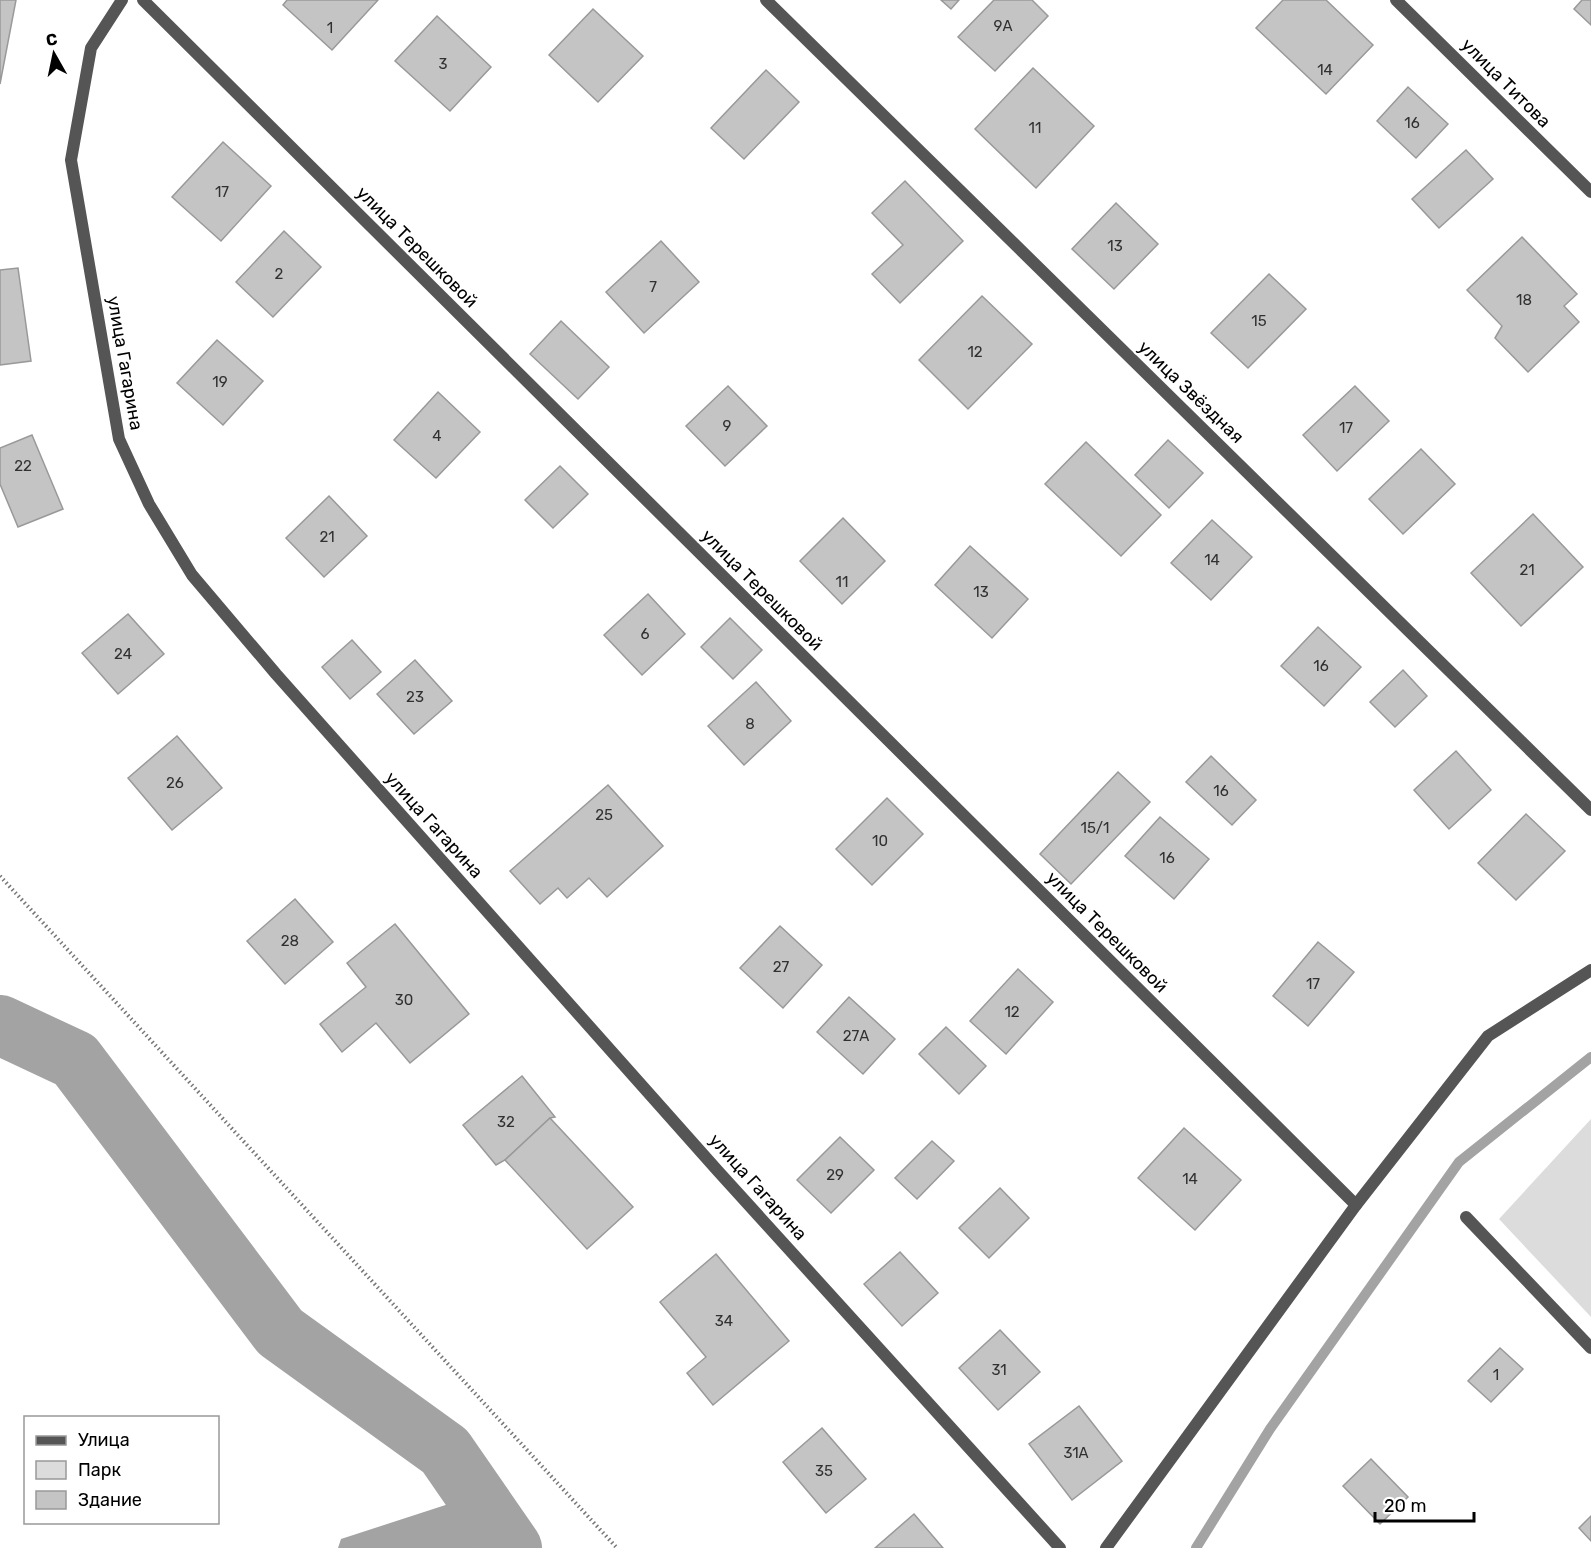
<svg xmlns="http://www.w3.org/2000/svg" width="1591" height="1548" font-family="Rubik,sans-serif">
<rect width="100%" height="100%" fill="#fff"/>
<path fill="#dcdcdc" d="M1591,1119V1317L1499,1219Z"/>
<path fill="#a3a3a3" d="M464,1499L485,1548H338L341,1539Z"/>
<g fill="none" stroke-linecap="round" stroke-linejoin="round">
<path stroke="#a3a3a3" stroke-width="10" d="M1196,1548L1270,1429L1459,1162L1591,1057"/>
<path stroke="#a3a3a3" stroke-width="60" d="M0,1025L75,1060L280,1332L445,1451L512,1548"/>
</g>
<g fill="#c4c4c4" stroke="#999" stroke-width="1.5">
<path d="M0,0H16L0,84Z"/>
<path d="M287,0H378L332,50L283,5Z"/>
<path d="M941,0H959L951,9Z"/>
<path d="M994,0H1032L1048,16L995,71L958,37Z"/>
<path d="M1283,0H1326L1373,45L1326,94L1256,28Z"/>
<path d="M1582,0H1591V25L1574,9Z"/>
<path d="M593,9L643,56L598,102L549,55Z"/>
<path d="M437,16L491,67L450,111L395,61Z"/>
<path d="M1033,68L1094,126L1036,188L975,129Z"/>
<path d="M766,70L799,102L744,159L711,128Z"/>
<path d="M1408,87L1448,124L1416,158L1377,121Z"/>
<path d="M223,142L271,186L221,241L172,197Z"/>
<path d="M1466,150L1493,179L1439,228L1412,199Z"/>
<path d="M905,181L963,241L900,303L872,274L903,245L872,213Z"/>
<path d="M1116,203L1158,244L1114,289L1072,249Z"/>
<path d="M284,231L321,267L273,317L236,282Z"/>
<path d="M1522,237L1577,294L1564,306L1579,322L1528,372L1495,338L1502,326L1467,290Z"/>
<path d="M661,241L699,282L644,333L606,292Z"/>
<path d="M18,268L31,361L0,365V270Z"/>
<path d="M1269,274L1306,309L1248,368L1211,333Z"/>
<path d="M982,296L1032,344L968,409L919,360Z"/>
<path d="M561,321L609,367L578,399L530,354Z"/>
<path d="M217,340L263,381L223,425L177,383Z"/>
<path d="M728,386L767,426L725,466L686,426Z"/>
<path d="M1355,386L1389,421L1337,471L1303,435Z"/>
<path d="M438,392L480,432L436,478L394,440Z"/>
<path d="M32,435L63,509L18,527L0,484V448Z"/>
<path d="M1168,440L1203,473L1169,508L1135,475Z"/>
<path d="M1086,442L1161,515L1121,556L1045,484Z"/>
<path d="M1421,449L1455,484L1403,534L1369,499Z"/>
<path d="M560,466L588,494L553,528L525,500Z"/>
<path d="M329,496L367,536L324,577L286,538Z"/>
<path d="M1533,514L1583,567L1521,626L1471,573Z"/>
<path d="M843,518L885,561L842,604L800,561Z"/>
<path d="M1212,520L1252,557L1211,600L1171,563Z"/>
<path d="M970,546L1028,599L992,638L935,585Z"/>
<path d="M648,594L685,634L642,675L604,635Z"/>
<path d="M128,614L164,654L118,694L82,653Z"/>
<path d="M730,618L762,650L733,679L701,647Z"/>
<path d="M1318,627L1361,667L1324,706L1281,666Z"/>
<path d="M352,640L381,672L350,699L322,667Z"/>
<path d="M415,660L452,701L414,734L377,694Z"/>
<path d="M1403,670L1427,696L1395,727L1370,702Z"/>
<path d="M756,682L791,721L744,765L708,726Z"/>
<path d="M177,736L222,788L172,830L128,778Z"/>
<path d="M1456,751L1491,790L1449,829L1414,790Z"/>
<path d="M1211,756L1256,800L1232,825L1186,782Z"/>
<path d="M1118,772L1150,802L1071,884L1040,854Z"/>
<path d="M608,785L663,846L607,897L589,878L567,898L558,888L540,904L510,871Z"/>
<path d="M887,798L923,834L872,885L836,849Z"/>
<path d="M1526,814L1565,851L1516,900L1478,863Z"/>
<path d="M1160,817L1209,859L1174,899L1125,856Z"/>
<path d="M295,899L333,942L285,984L247,941Z"/>
<path d="M395,924L469,1014L410,1063L376,1023L342,1052L320,1024L366,987L347,963Z"/>
<path d="M780,926L822,965L783,1008L740,968Z"/>
<path d="M1318,942L1354,972L1308,1026L1273,996Z"/>
<path d="M1018,969L1053,1002L1006,1054L970,1021Z"/>
<path d="M849,997L895,1039L863,1074L817,1032Z"/>
<path d="M946,1027L986,1066L959,1094L919,1054Z"/>
<path d="M522,1076L555,1117L550,1118L505,1160L496,1165L463,1125Z"/>
<path d="M550,1118L633,1207L587,1249L505,1160Z"/>
<path d="M1184,1128L1241,1180L1195,1230L1138,1178Z"/>
<path d="M840,1137L874,1170L831,1213L797,1180Z"/>
<path d="M932,1141L954,1161L917,1199L895,1178Z"/>
<path d="M1000,1188L1029,1218L989,1258L959,1228Z"/>
<path d="M900,1252L938,1293L902,1326L864,1284Z"/>
<path d="M716,1254L789,1341L713,1405L687,1373L706,1357L660,1302Z"/>
<path d="M1000,1330L1040,1372L998,1410L959,1368Z"/>
<path d="M1500,1348L1523,1369L1491,1402L1468,1381Z"/>
<path d="M1079,1406L1122,1461L1072,1500L1029,1444Z"/>
<path d="M822,1428L866,1479L826,1513L783,1462Z"/>
<path d="M1371,1459L1408,1497L1380,1524L1343,1486Z"/>
<path d="M914,1514L943,1548H875Z"/>
<path d="M1591,1516V1541L1579,1528Z"/>
</g>
<g fill="none" stroke-linecap="round" stroke-linejoin="round">
<path stroke="#777" stroke-width="4" stroke-dasharray="1.5 3" stroke-linecap="butt" d="M0,876L617,1548"/>
<g stroke="#555" stroke-width="12">
<path d="M122,0L91,48L71,160L119,439L149,504L192,575L276,674L717,1170L1060,1548"/>
<path d="M143,0L1356,1205"/>
<path d="M766,0L1591,810"/>
<path d="M1396,0L1591,192"/>
<path d="M1466,1217L1591,1348"/>
<path d="M1106,1548L1356,1205L1488,1036L1591,970"/>
</g>
</g>
<g text-anchor="middle" stroke-width="4.5" stroke-linejoin="round" paint-order="stroke">
<g font-size="15" fill="#313131">
<text x="1003" y="31">9А</text>
<text x="330" y="33">1</text>
<text x="443" y="69">3</text>
<text x="1325" y="75">14</text>
<text x="1412" y="128">16</text>
<text x="1035" y="133">11</text>
<text x="222" y="197">17</text>
<text x="1115" y="251">13</text>
<text x="279" y="279">2</text>
<text x="653" y="292">7</text>
<text x="1524" y="305">18</text>
<text x="1259" y="326">15</text>
<text x="975" y="357">12</text>
<text x="220" y="387">19</text>
<text x="727" y="431">9</text>
<text x="1346" y="433">17</text>
<text x="437" y="441">4</text>
<text x="23" y="471">22</text>
<text x="327" y="542">21</text>
<text x="1212" y="565">14</text>
<text x="1527" y="575">21</text>
<text x="842" y="587">11</text>
<text x="981" y="597">13</text>
<text x="645" y="639">6</text>
<text x="123" y="659">24</text>
<text x="1321" y="671">16</text>
<text x="415" y="702">23</text>
<text x="750" y="729">8</text>
<text x="175" y="788">26</text>
<text x="1221" y="796">16</text>
<text x="604" y="820">25</text>
<text x="1095" y="833">15/1</text>
<text x="880" y="846">10</text>
<text x="1167" y="863">16</text>
<text x="290" y="946">28</text>
<text x="781" y="972">27</text>
<text x="1313" y="989">17</text>
<text x="404" y="1005">30</text>
<text x="1012" y="1017">12</text>
<text x="856" y="1041">27А</text>
<text x="506" y="1127">32</text>
<text x="835" y="1180">29</text>
<text x="1190" y="1184">14</text>
<text x="724" y="1326">34</text>
<text x="999" y="1375">31</text>
<text x="1496" y="1380">1</text>
<text x="1076" y="1458">31А</text>
<text x="824" y="1476">35</text>
</g>
<g font-size="18" fill="#000" stroke="#fff">
<text transform="translate(1506 83) rotate(45)" y="6">улица Титова</text>
<text transform="translate(417 247) rotate(45)" y="6">улица Терешковой</text>
<text transform="translate(125 363) rotate(80)" y="6">улица Гагарина</text>
<text transform="translate(1191 392) rotate(44)" y="6">улица Звёздная</text>
<text transform="translate(762 590) rotate(45)" y="6">улица Терешковой</text>
<text transform="translate(434 825) rotate(48)" y="6">улица Гагарина</text>
<text transform="translate(1107 932) rotate(45)" y="6">улица Терешковой</text>
<text transform="translate(758 1187) rotate(48)" y="6">улица Гагарина</text>
</g>
</g>
<rect x="24" y="1416" width="195" height="108" fill="#ffffff" stroke="#999999" stroke-width="1.5"/>
<rect x="36" y="1436" width="30" height="9" fill="#555555" stroke="#999999" stroke-width="1.5"/>
<text x="78" y="1446" font-size="18" fill="#000000">Улица</text>
<rect x="36" y="1461" width="30" height="18" fill="#dcdcdc" stroke="#999999" stroke-width="1.5"/>
<text x="78" y="1476" font-size="18" fill="#000000">Парк</text>
<rect x="36" y="1491" width="30" height="18" fill="#c4c4c4" stroke="#999999" stroke-width="1.5"/>
<text x="78" y="1506" font-size="18" fill="#000000">Здание</text>
<g transform="translate(54 54) rotate(351)" stroke="#ffffff" stroke-width="4.5" paint-order="stroke">
<path d="M0-4.5L10 22L0 15L-10 22Z" fill="#000000"/>
<text y="-9" font-size="16" font-weight="bold" text-anchor="middle" fill="#000000">С</text>
</g>
<path d="M1375 1512v9h99v-9" fill="none" stroke="#000000" stroke-width="3"/>
<text x="1384" y="1512" font-size="18" fill="#000000" stroke="#ffffff" stroke-width="4.5" paint-order="stroke">20 m</text>
</svg>
